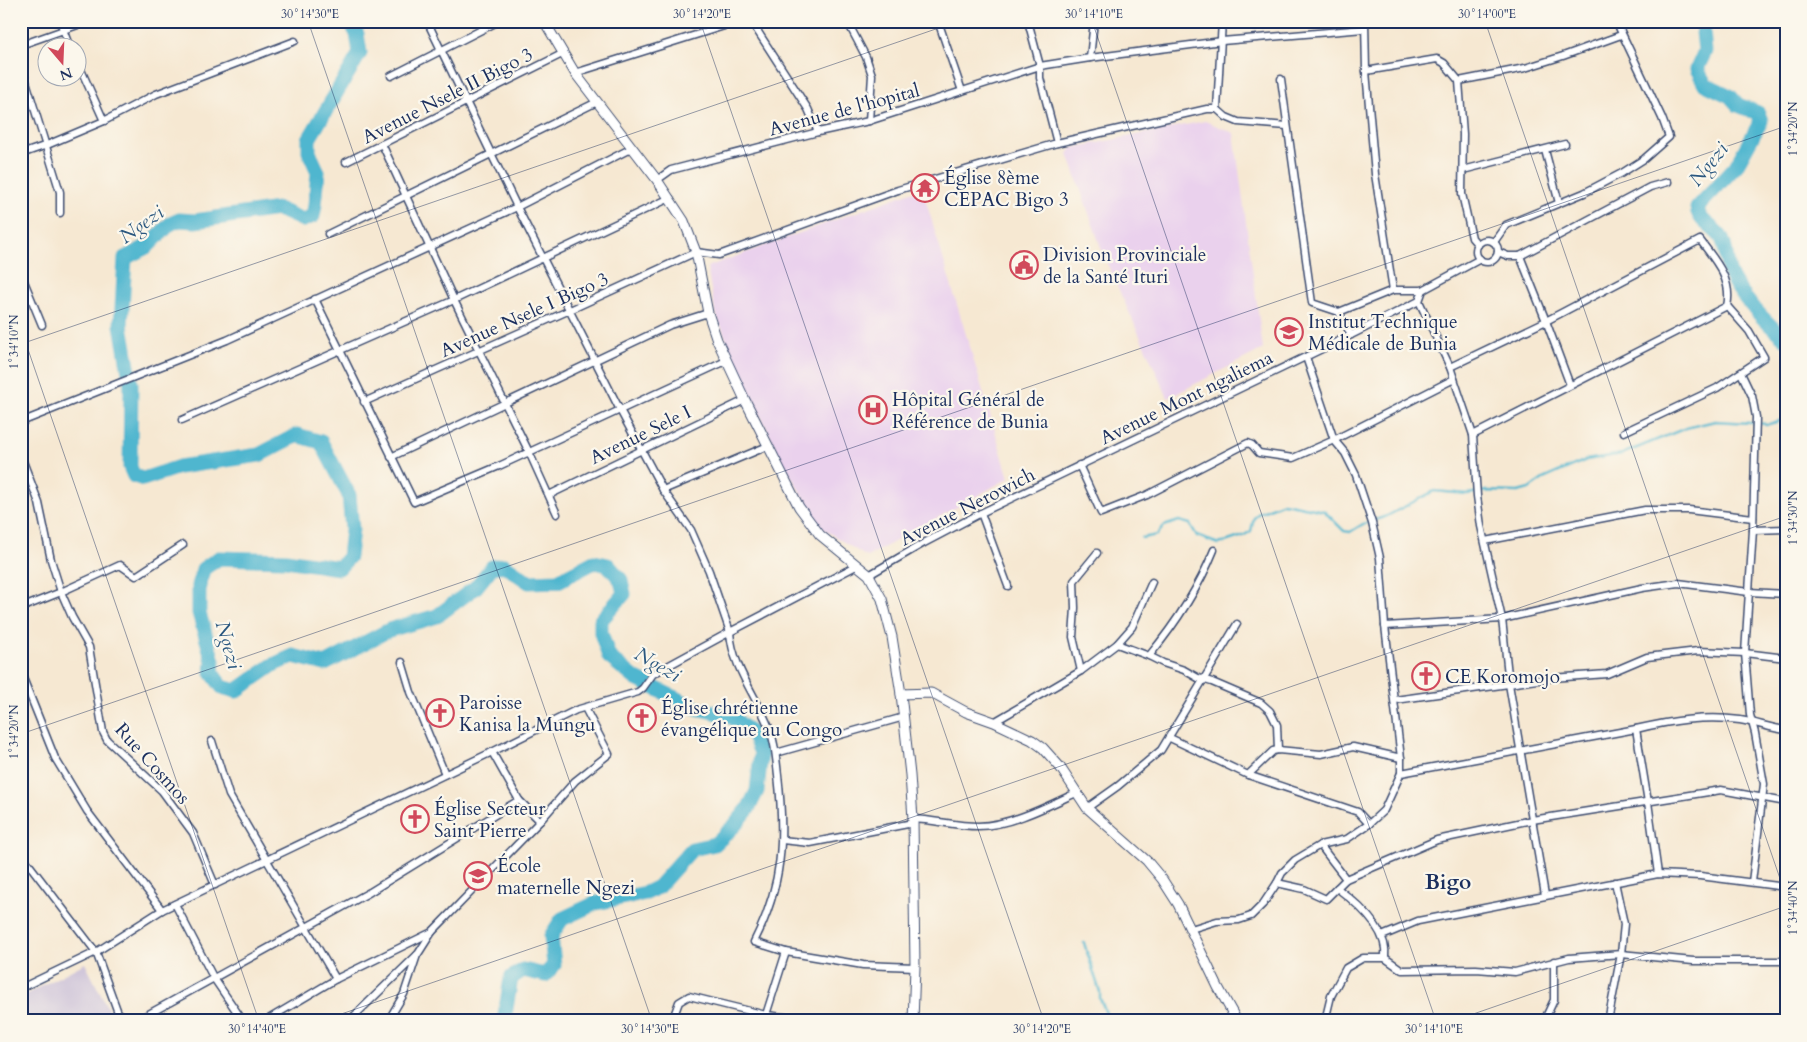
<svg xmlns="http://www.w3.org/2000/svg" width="1807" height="1042" font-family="Cardo,serif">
<rect width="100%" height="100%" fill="#fbf7ec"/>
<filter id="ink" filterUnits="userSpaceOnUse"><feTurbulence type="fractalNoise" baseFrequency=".02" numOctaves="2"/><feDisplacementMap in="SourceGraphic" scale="10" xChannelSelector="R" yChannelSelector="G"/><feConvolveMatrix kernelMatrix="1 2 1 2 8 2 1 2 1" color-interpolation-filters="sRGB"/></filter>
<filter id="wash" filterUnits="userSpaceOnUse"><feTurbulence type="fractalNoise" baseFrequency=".0096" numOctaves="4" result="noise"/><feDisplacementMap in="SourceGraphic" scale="20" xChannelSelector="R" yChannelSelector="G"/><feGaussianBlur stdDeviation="1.12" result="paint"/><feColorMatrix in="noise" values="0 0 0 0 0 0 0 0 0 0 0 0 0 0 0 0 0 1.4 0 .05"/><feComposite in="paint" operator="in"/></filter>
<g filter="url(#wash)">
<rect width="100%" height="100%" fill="#f6e8d2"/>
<g fill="#ead1ed">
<path d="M1205,121L1234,133L1263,349L1168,398L1105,259L1068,154L1072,148Z"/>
<path d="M922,188L1009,478L867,557L822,528L782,461L734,359L715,311L707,267Z"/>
</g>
<path fill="#cabfd7" d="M85,963L114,1021H21V997Z"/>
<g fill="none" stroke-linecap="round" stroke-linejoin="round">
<g stroke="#50b6cf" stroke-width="2.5">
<path d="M1142,538L1157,535L1164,526L1179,521L1190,524L1197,536L1219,544L1243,536L1251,531L1254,518L1259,513L1284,503L1324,511L1344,531L1350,532L1363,524L1387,516L1434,491L1467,494L1486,491L1518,492L1529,489L1543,479L1586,460L1622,454L1686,428L1715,421L1769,424L1786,419"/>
<path d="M1084,943L1100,992V998L1109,1021"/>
</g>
<g stroke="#50b6cf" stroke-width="15">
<path d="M350,21L357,34L360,53L309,139V152L318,172L315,205L313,216L303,220L278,209L195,221L179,220L170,224L148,246L125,258L121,325L131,384L130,467L134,476L143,479L179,467L259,455L297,435L321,442L349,495L352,529L349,557L339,568L286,560L219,558L203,569L199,586V613L213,661L212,673L222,687L236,691L273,665L293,656L325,664L389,630L437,616L476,587L492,567L504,565L529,582L558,581L594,562L608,565L621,580L624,594L601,620V633L609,657L636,679L696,708L731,716L754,736L761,753L757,791L748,809L735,825L715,844L692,849L658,887L646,893L596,903L562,919L551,936L554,965L545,975L523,970L511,978L504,1021"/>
<path d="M1705,21L1703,32L1705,51L1697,69L1705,84L1730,96L1738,105L1758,113L1761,121L1736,166L1697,208C1699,222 1713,226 1721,237C1727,247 1726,260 1729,271C1735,291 1769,326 1786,339"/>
</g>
</g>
</g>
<g filter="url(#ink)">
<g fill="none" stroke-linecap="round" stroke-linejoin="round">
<defs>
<g id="street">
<path d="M60,21L70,48"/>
<path d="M427,21L517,207L620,410L663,490L691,530L709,571L730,632C732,665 754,693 767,723C775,739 776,758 778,775C785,838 783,885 754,942L786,952L863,965L915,967"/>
<path d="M751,21L808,109L818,132"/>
<path d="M847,21L866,57L872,75L869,121"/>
<path d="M938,21L962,91"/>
<path d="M1028,21L1040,66V78L1057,143"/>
<path d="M1365,21L1366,71L1375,174L1393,290"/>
<path d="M21,45L89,21"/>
<path d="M1090,58L1094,21"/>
<path d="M78,63L104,121"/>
<path d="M21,65L60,192V213"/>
<path d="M1366,71L1437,59L1444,63L1459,81L1463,134L1462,194L1472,238L1478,245"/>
<path d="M575,73L740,21"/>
<path d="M391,76L499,21"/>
<path d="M1281,79L1312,303L1339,312L1351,335"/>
<path d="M1459,81L1525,68L1563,56L1621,35"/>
<path d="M1217,109L1222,21"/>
<path d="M382,144L454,300L529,452L557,514"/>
<path d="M1545,150L1559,203"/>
<path d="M21,154L47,145L104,121L156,94L295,41"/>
<path d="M346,162L562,54"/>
<path d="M1463,170L1565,144"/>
<path d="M657,180L671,170L818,132L869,121L1040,66L1090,58L1222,41L1364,29"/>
<path d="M328,234L597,102"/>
<circle cx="1487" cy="251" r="11"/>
<path d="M1494,242L1506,225L1584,193L1622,173L1644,159L1669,137L1662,118L1616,21"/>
<path d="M1498,252L1508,256H1520L1546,321L1570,385"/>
<path d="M1520,256L1650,187L1668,182"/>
<path d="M21,274L42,325"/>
<path d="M315,299L414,502L499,466L726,361"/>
<path d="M1419,301L1450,367L1473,435L1477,496L1481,526L1502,619L1509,684L1545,895"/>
<path d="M1339,312L1393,290H1423"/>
<path d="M1450,367L1546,321L1700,240C1715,260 1733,280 1727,306"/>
<path d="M1741,373L1752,396L1756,417L1753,530L1745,653L1750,715L1755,733L1764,784L1752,882"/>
<path d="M364,402L570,310L696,252L719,255L898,190L1057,143L1207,109H1217L1226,117L1238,122L1287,126"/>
<path d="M182,420L454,300L670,198"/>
<path d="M21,422L227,340L517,207L632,148"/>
<path d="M1624,432L1717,388L1764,357L1749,331L1727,306"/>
<path d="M1473,435L1727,306"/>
<path d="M21,456L39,503L51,560L61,592L72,617L89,647L103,732L107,740L162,791L193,833L215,885"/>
<path d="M391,457L670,325L708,313"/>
<path d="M1079,465L1101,513L1147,495L1248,443L1252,445L1259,453L1293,458L1334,440L1454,379"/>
<path d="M663,490L768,446"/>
<path d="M549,495L745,400"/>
<path d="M981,513L1008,586"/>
<path d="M1753,530L1786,529"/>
<path d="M1485,541L1645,510H1689L1753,518"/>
<path d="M869,575L924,543L981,513L1351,335L1419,301L1423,290L1480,259"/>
<path d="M21,608L61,592L120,565L136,576L183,545"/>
<path d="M1385,626L1502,619L1642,588L1678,583L1749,592L1786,594"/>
<path d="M1117,644L1149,656L1163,663L1184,670L1198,678L1212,682L1261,703L1270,711L1277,725L1278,750"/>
<path d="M1149,656C1177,622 1198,590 1214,550"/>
<path d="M402,662L411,692L445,774"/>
<path d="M1081,671L1073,637L1075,608L1074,581L1097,553"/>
<path d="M21,673L55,758L87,811L162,910"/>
<path d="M1395,700L1552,678L1607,674L1647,657L1698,651L1745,653L1786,658"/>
<path d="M994,722L1081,671L1117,644L1132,627L1152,582"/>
<path d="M1636,729L1648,802L1658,874"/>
<path d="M1170,738L1248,775L1273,751L1278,750L1321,754L1353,747L1401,758"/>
<path d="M212,741L229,795L336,979"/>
<path d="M492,752L519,800L540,821"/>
<path d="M776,753L904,717"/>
<path d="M1401,773L1636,729C1670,721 1705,715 1740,720C1755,722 1770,728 1786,730"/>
<path d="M1248,775L1358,812L1369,824"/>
<path d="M1087,808L1118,786L1161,750L1237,624"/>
<path d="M913,819C935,820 956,826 978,826C1009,826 1048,806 1076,793"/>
<path d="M782,840L810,843L913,823"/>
<path d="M1320,845L1346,879"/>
<path d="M21,854L96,952L121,1021"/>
<path d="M1277,883L1304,889L1326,899L1346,879L1437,840L1532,820L1721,790L1786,802"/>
<path d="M1337,888C1357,903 1389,930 1385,958"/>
<path d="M175,904L213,977L243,1021"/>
<path d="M1191,929L1217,921L1239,920L1251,916L1263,904L1277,883L1282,873L1295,860L1320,845L1347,839L1369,824L1384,810L1401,773V758L1385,626L1380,558L1372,523L1356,475L1345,453L1334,440L1306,357"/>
<path d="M1382,936L1418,921L1658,874L1700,876L1786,887"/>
<path d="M21,988L96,952L162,910L492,752L576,710L638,692L643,688L653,674L730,632L856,566"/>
<path d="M136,1021L370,892L519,800"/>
<path d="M265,1021L336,979L432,932"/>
<path d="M349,1021L418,954L432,932L540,821L575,781L609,754L585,708"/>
<path d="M388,1021L404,994L417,955"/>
<path d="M672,1021L679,1002L689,996L766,1015L816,1021"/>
<path d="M764,1021L786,952"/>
<path d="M1325,1021L1331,996L1346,968L1363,958H1385L1402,970L1476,969L1515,972L1569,958L1621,954L1693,961H1786"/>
<path d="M1544,1021L1554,1000V961"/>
<path d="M1608,1021L1621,954L1624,924L1615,882"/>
</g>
<g id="secondary">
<path d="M544,21L575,73L657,180L684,221L696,252L708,313L717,340L745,400L799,507L820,535L869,575L882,599L892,637L901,694L910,775L913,819L915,967L913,1021"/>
<path d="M901,694L931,693L966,712L994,722L1032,740L1043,748L1060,767L1087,808L1147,861L1162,879L1178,904L1218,987L1237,1021"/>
</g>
</defs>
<use href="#street" stroke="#3c4b6f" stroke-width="9"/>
<use href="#secondary" stroke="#3c4b6f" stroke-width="11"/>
<use href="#street" stroke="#fff" stroke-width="6"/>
<use href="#secondary" stroke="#fff" stroke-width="9"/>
</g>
</g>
<path fill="none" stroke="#1b2f5e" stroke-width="1" stroke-opacity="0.45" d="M308,21L652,1021M700,21L1044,1021M1092,21L1436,1021M1485,21L1786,896M21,329L259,1021M21,344L959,21M21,734L1786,126M321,1021L1786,516M1453,1021L1786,906"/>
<defs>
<symbol id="temple-ring" viewBox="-11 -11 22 22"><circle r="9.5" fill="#fbf7ec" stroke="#d1495b" stroke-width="1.5"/><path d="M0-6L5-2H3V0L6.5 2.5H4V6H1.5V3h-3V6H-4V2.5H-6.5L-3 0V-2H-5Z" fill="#d1495b"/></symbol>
<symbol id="civic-ring" viewBox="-11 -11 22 22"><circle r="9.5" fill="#fbf7ec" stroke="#d1495b" stroke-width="1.5"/><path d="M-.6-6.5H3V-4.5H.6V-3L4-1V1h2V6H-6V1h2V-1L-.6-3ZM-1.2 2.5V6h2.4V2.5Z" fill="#d1495b"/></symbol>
<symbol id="school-ring" viewBox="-11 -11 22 22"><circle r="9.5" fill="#fbf7ec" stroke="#d1495b" stroke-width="1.5"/><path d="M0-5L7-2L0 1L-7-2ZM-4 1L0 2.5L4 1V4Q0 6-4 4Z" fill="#d1495b"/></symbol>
<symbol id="hospital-ring" viewBox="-11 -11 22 22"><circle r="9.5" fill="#fbf7ec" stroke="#d1495b" stroke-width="1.5"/><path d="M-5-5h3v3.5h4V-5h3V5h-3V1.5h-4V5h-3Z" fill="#d1495b"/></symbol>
<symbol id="church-ring" viewBox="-11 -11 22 22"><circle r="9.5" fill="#fbf7ec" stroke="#d1495b" stroke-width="1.5"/><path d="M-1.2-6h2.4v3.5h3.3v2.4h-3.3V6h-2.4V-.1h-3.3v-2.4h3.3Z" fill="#d1495b"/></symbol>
</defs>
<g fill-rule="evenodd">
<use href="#temple-ring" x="909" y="172" width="32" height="32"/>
<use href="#civic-ring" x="1008" y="249" width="32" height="32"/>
<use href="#school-ring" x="1273" y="316" width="32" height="32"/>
<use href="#hospital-ring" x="857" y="394" width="32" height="32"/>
<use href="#church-ring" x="1410" y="660" width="32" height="32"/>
<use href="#church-ring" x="424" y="697" width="32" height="32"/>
<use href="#church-ring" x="626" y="702" width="32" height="32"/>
<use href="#church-ring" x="399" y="803" width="32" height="32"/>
<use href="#school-ring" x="462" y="860" width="32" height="32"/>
</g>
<g text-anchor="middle" stroke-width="4.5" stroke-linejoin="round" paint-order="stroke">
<g font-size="19" fill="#1b2f5e" stroke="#fbf7ec">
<text transform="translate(447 95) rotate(-27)" y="7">Avenue Nsele II Bigo 3</text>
<text transform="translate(844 109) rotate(-15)" y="7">Avenue de l'hopital</text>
<text transform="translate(524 314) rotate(-24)" y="7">Avenue Nsele I Bigo 3</text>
<text transform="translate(1186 397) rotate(-26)" y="7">Avenue Mont ngaliema</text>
<text transform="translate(640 434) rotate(-26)" y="7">Avenue Sele I</text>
<text transform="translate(967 506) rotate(-27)" y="7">Avenue Nerowich</text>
<text transform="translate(153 763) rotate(48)" y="7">Rue Cosmos</text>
</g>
<g font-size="19" fill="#1b2f5e" stroke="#fbf7ec" text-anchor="start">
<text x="944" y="184">Église 8ème<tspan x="944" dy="22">CEPAC Bigo 3</tspan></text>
<text x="1043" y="261">Division Provinciale<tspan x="1043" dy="22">de la Santé Ituri</tspan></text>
<text x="1308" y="328">Institut Technique<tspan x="1308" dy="22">Médicale de Bunia</tspan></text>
<text x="892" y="406">Hôpital Général de<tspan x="892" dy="22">Référence de Bunia</tspan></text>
<text x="1445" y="683">CE Koromojo</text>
<text x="459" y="709">Paroisse<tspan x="459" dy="22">Kanisa la Mungu</tspan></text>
<text x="661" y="714">Église chrétienne<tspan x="661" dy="22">évangélique au Congo</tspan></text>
<text x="434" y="815">Église Secteur<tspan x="434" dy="22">Saint Pierre</tspan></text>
<text x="497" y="872">École<tspan x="497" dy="22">maternelle Ngezi</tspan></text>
</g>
<g font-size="20" font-style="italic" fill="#2b5880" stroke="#fbf7ec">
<text transform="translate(1708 164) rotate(-51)" y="7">Ngezi</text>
<text transform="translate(141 224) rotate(-36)" y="7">Ngezi</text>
<text transform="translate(229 645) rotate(74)" y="7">Ngezi</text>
<text transform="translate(658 664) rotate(30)" y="7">Ngezi</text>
</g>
<g font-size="21" font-weight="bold" fill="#1b2f5e" stroke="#fbf7ec">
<text x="1448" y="889">Bigo</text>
</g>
</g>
<rect width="1807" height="1042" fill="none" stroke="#fbf7ec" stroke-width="55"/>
<g transform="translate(62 62) rotate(161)"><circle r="24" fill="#fbf7ec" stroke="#a1a7b3"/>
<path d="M0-4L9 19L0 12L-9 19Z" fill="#d1495b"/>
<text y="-8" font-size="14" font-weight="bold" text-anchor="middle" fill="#1b2f5e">N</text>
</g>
<rect x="28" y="28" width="1752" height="986" fill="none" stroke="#1b2f5e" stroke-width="2"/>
<g font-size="12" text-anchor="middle" fill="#1b2f5e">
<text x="310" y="18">30°14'30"E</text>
<text x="702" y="18">30°14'20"E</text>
<text x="1094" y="18">30°14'10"E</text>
<text x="1487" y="18">30°14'00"E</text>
<text transform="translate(1793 129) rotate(-90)" y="4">1°34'20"N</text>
<text transform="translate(14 342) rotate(-90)" y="4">1°34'10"N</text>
<text transform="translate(1793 518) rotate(-90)" y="4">1°34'30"N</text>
<text transform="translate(14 732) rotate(-90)" y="4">1°34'20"N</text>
<text transform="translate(1793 908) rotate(-90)" y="4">1°34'40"N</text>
<text x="257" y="1033">30°14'40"E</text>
<text x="650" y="1033">30°14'30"E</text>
<text x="1042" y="1033">30°14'20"E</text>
<text x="1434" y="1033">30°14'10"E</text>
</g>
</svg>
